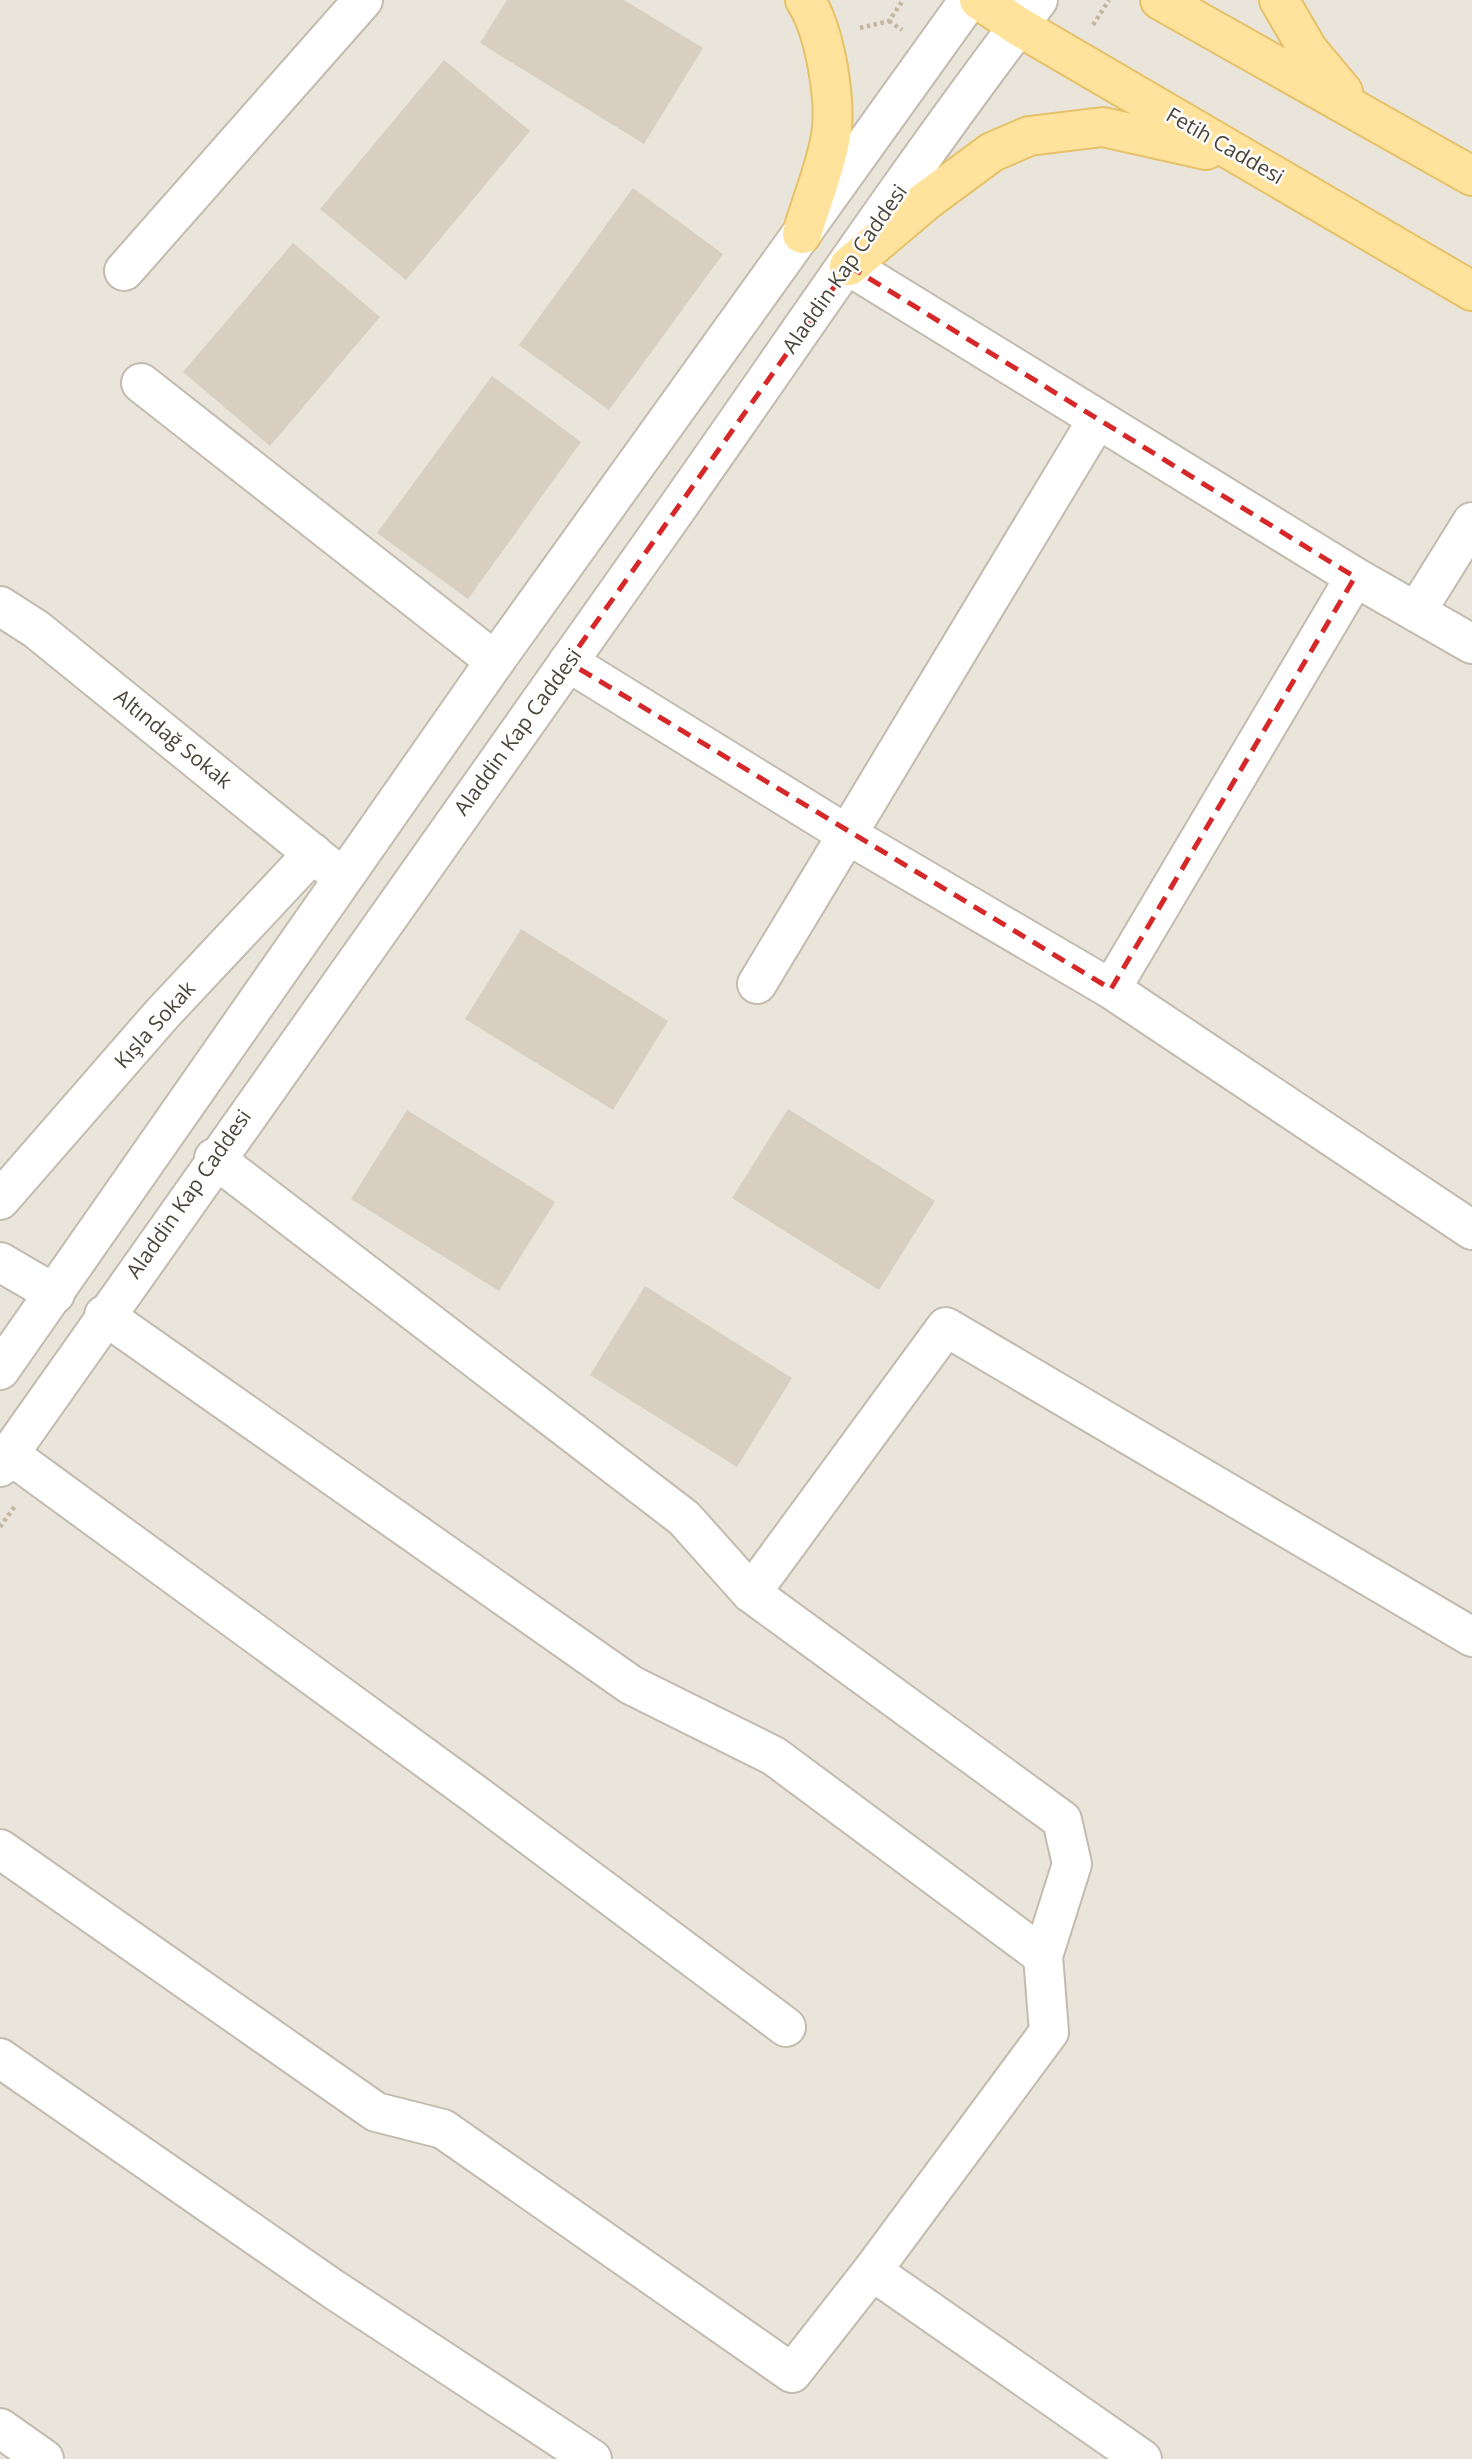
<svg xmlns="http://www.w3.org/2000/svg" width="1472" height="2459" font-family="'Open Sans',sans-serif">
<rect width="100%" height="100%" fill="#f6f3ec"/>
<rect fill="#eae5da" x="0" y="0" width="1472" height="2459"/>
<g fill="#d8cfc1">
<path d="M507,0H624L703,48L644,144L480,43Z"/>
<path d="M444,60L530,131L406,280L320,209Z"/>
<path d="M633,188L723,254L609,410L519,345Z"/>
<path d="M293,243L380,317L270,446L183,372Z"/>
<path d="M492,376L581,442L468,599L377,533Z"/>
<path d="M521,929L668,1021L613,1110L465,1019Z"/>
<path d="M788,1109L935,1201L879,1290L732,1198Z"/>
<path d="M407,1110L555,1202L499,1291L351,1199Z"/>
<path d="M645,1286L792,1378L737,1467L590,1375Z"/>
</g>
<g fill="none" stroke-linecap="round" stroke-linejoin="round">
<defs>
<g id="minor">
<path d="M849,266L1355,577L1472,644"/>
<path d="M124,271L363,0"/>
<path d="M141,383L495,661"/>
<path d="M0,606L36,629L333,870"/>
<path d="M1416,612L1472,522"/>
<path d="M568,662L848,835L1111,989L1472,1230"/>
<path d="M757,984L1097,420"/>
<path d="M1111,989L1355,577"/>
<path d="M0,1200L162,1014L313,853"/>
<path d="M0,1262L55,1294"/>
<path d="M104,1315L631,1685L774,1756L1043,1956"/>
<path d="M0,1370L495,661L969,0"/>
<path d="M9,1454L476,1795L786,2027"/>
<path d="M0,1467C215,1158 434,852 651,545C780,363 903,177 1038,0"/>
<path d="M751,1593L946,1327L1472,1637"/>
<path d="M0,1849L376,2112L443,2129L792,2373L872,2271L1049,2032L1043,1956L1072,1864L1062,1820L751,1593L684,1518L214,1158"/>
<path d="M0,2058L333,2289L592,2459"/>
<path d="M872,2271L1142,2459"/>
<path d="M0,2428L44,2459"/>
</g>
<g id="major">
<path d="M979,0L1018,26L1472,291"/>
<path d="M1160,0L1472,176"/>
<path d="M1279,0L1308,50L1343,92"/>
<path d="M802,234C811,203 824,172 830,141C838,105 825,30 805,0"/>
<path d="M849,266L927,200L992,152L1029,136L1103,127L1206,150"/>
</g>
</defs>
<use href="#minor" stroke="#c2bbae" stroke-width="42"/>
<use href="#major" stroke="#e6c16a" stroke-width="42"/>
<g stroke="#c4b79f" stroke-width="4.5" stroke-dasharray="3.5 3.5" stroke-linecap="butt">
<path d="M889,21L902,30"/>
<path d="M1093,25L1109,0"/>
<path d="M860,28L889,21L903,0"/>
<path d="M0,1527L15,1506"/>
</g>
<use href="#minor" stroke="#fff" stroke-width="38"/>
<use href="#major" stroke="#ffe39c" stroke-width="38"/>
</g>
<path fill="none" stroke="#d62828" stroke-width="5" stroke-dasharray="14 9" stroke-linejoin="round" d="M849,266L1355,577L1111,989L568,662Z"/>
<g text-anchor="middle" stroke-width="5" stroke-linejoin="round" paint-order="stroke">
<g font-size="21" fill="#4b4439" stroke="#fff">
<text transform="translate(1225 146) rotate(30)" y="7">Fetih Caddesi</text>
<text transform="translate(845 269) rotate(-55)" y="7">Aladdin Kap Caddesi</text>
<text transform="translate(518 732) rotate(-54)" y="7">Aladdin Kap Caddesi</text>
<text transform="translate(173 739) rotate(39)" y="7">Altındağ Sokak</text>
<text transform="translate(155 1025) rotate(-48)" y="7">Kışla Sokak</text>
<text transform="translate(189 1194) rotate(-55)" y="7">Aladdin Kap Caddesi</text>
</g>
</g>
</svg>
